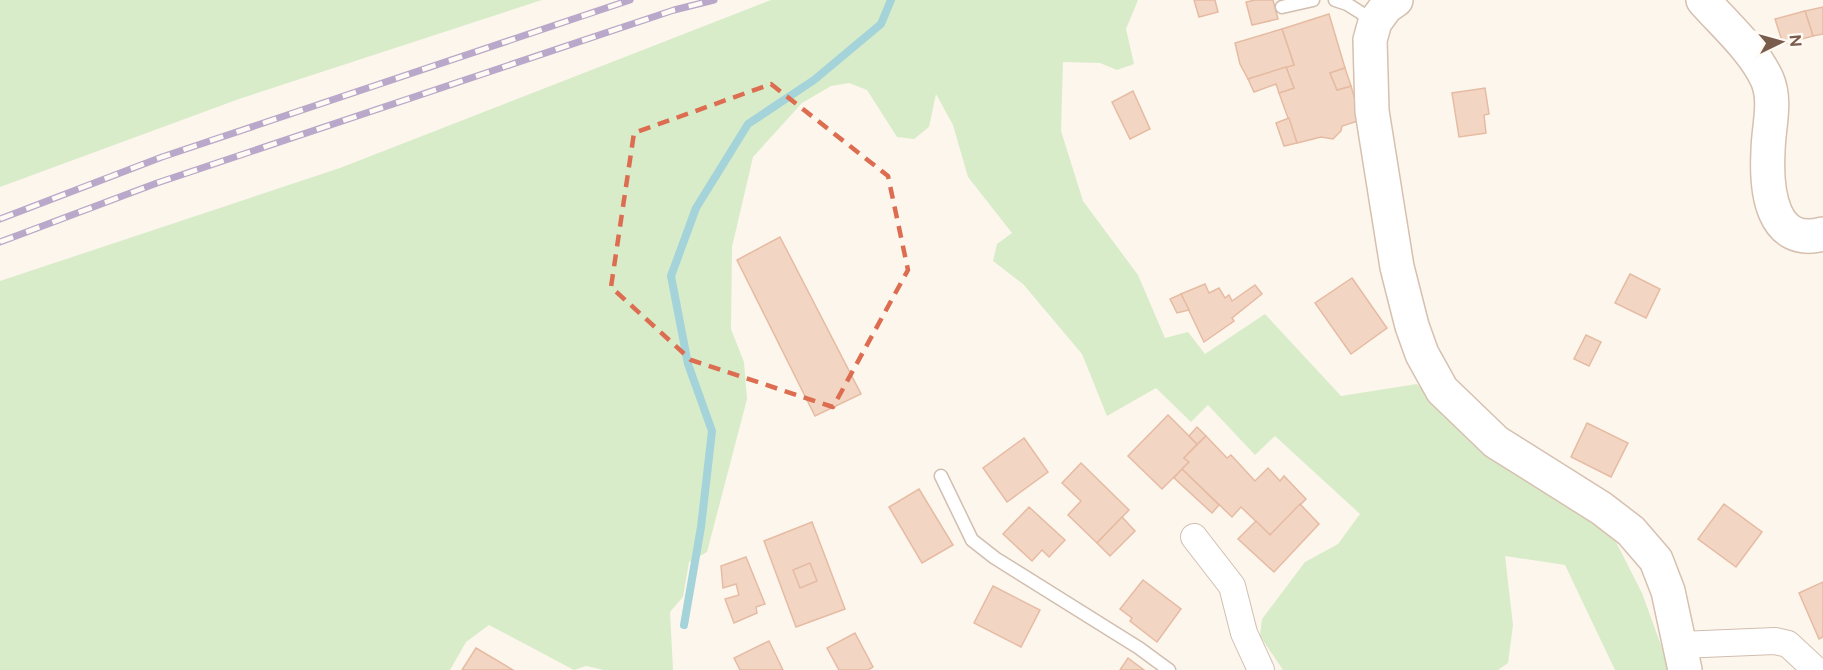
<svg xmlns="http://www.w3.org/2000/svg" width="1823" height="670" font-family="Figtree,sans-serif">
<rect width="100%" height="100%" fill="#fdf6ec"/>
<g fill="#d8ecc9">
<path d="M0,0H542L239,99L0,187Z"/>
<path d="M771,0H1138L1126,29L1134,64L1117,70L1100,63L1063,62L1061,131L1083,201L1138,275L1165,338L1188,332L1205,354L1265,314L1341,396L1417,384L1461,432L1603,530L1616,542L1642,593L1670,670H1615L1565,565L1505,556L1513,625L1508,663L1498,670H1283L1260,636L1262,619L1305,562L1338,544L1360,514L1275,436L1255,455L1208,405L1191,422L1156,388L1107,416L1082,354L1023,284L993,261L997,244L1012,233L968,177L953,125L936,94L929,127L914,139L897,137L867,90L849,83L831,86L802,103L753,157L732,247L731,329L744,362L747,399L707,552L689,562L683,597L670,612L673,670H604L586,666L574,670L489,625L466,642L450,670H0V281L340,168Z"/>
</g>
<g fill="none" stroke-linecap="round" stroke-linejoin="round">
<path stroke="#a5d3da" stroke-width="8" d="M684,625L701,527L712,431L688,364L671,276L696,208L748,124L814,80L881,24L891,0"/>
</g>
<g fill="#f3d5c3" stroke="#e6bba3" stroke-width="1.5">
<path d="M1194,0H1215L1218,12L1199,17Z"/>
<path d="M1255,0H1273L1278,19L1252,25L1246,2Z"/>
<path d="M1823,7V34L1813,36L1805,11Z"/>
<path d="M1805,11L1813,36L1783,44L1775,19Z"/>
<path d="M1329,14L1345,68L1330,73L1337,90L1351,86L1361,120L1342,126L1341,131L1333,139L1321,137L1297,143L1279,93L1294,88L1286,67L1294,65L1282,29Z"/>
<path d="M1282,29L1294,65L1248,79L1240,64L1235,43Z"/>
<path d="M1286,67L1294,88L1279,93L1276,84L1254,92L1248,79Z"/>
<path d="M1345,68L1351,86L1337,90L1330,73Z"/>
<path d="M1485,88L1489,114L1484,115L1486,133L1459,137L1452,93Z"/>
<path d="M1133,91L1150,129L1130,139L1112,102Z"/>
<path d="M1289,118L1297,143L1284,146L1276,123Z"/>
<path d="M780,237L861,394L815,416L737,260Z"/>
<path d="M1630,274L1660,289L1646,318L1615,303Z"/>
<path d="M1352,278L1387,328L1351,354L1315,303Z"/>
<path d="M1205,284L1209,293L1219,288L1225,298L1229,295L1232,301L1255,285L1262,294L1232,318L1234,321L1204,342L1181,294Z"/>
<path d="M1181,294L1189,310L1177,313L1170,299Z"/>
<path d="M1586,335L1601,342L1589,366L1574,359Z"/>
<path d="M1168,415L1197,444L1184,458L1189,462L1162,489L1128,456Z"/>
<path d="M1587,423L1628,443L1611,477L1571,457Z"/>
<path d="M1197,427L1206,436L1197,444L1189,436Z"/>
<path d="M1206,436L1227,458L1231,455L1255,481L1268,468L1280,481L1284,476L1306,499L1270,535L1241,507L1232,517L1182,469L1189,462L1184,458Z"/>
<path d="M1024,438L1048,472L1007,502L983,468Z"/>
<path d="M1081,463L1129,510L1097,543L1068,515L1081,501L1062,483Z"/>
<path d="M1182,469L1219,505L1212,513L1174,478Z"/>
<path d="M919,489L953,545L922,563L889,507Z"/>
<path d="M1300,504L1319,524L1274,572L1238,539L1256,521L1270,535Z"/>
<path d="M1724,504L1762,532L1736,567L1698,539Z"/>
<path d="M1029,507L1065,540L1049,557L1042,550L1032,561L1003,534Z"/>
<path d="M1122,517L1135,531L1110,556L1097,543Z"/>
<path d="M812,522L845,609L796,627L764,541Z"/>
<path d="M746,557L765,604L756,607L757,613L734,623L725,599L739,595L736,584L723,588L721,566Z"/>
<path d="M810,563L817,581L800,588L793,570Z"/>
<path d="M1143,580L1181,609L1157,642L1130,621L1132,618L1120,609Z"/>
<path d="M1823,582V637L1819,639L1799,593Z"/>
<path d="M993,586L1040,610L1021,647L974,623Z"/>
<path d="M855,633L873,667L868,670H839L827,648Z"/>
<path d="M769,641L783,670H740L734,658Z"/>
<path d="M476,648L513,670H462Z"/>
<path d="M1128,658L1144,670H1120Z"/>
</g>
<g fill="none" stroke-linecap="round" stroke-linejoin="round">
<defs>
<g id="lane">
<path d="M1335,0L1347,4L1374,21"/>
<path d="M1282,7L1313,0"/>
<path d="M941,476L972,540L995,558L1139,648L1169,670"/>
</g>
<g id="street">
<path d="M1194,537L1232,586L1244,633L1261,670"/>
<path d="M1680,645L1775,641L1788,644L1816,670"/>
</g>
<g id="secondary">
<path d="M1396,0L1386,7L1375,22L1370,40L1372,111L1397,267L1412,326L1422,354L1442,390L1496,442L1601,508L1631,531L1656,560L1668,591L1685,670"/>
<path d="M1703,0C1725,25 1753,49 1767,79C1777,102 1768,128 1768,152C1766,189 1771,248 1823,234"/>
</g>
</defs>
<use href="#lane" stroke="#d1beb0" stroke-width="15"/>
<use href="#street" stroke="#d1beb0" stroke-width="28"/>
<use href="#secondary" stroke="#d6c0b0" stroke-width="36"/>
<use href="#lane" stroke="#fff" stroke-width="12"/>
<use href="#street" stroke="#fff" stroke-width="26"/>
<use href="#secondary" stroke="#fff" stroke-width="33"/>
<defs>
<g id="rail">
<path d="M0,219L162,157L630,0"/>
<path d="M0,242L157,183L674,10L714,0"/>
</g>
</defs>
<use href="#rail" stroke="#b9a8c9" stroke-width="7"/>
<use href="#rail" stroke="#fffaf3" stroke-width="4.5" stroke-dasharray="14" stroke-linecap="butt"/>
</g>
<path fill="none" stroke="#dc6d51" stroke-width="4.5" stroke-dasharray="12 8" stroke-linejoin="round" d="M771,84L888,176L908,270L833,407L691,360L611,287L634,133Z"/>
<g transform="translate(1781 42) rotate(85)" stroke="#fffaf3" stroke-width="4.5" paint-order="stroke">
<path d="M0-4.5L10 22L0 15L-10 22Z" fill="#7a5c4d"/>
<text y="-9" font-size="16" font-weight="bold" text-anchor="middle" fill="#7a5c4d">N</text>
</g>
</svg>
